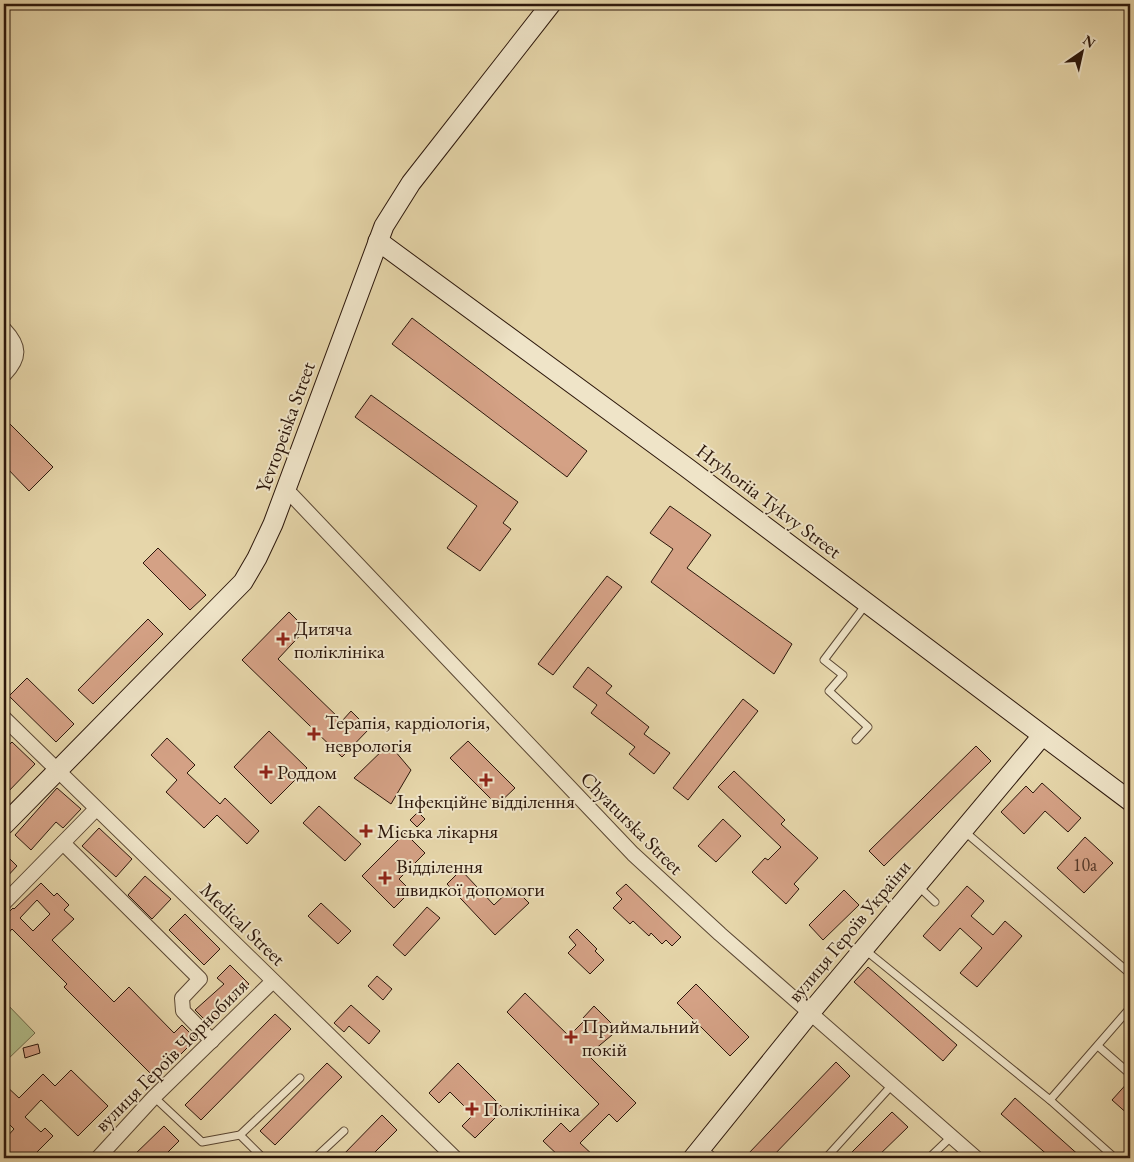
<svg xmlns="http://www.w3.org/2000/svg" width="1134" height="1162" font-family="'EB Garamond',serif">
<rect width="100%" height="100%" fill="#e6d6aa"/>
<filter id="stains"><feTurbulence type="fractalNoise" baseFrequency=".004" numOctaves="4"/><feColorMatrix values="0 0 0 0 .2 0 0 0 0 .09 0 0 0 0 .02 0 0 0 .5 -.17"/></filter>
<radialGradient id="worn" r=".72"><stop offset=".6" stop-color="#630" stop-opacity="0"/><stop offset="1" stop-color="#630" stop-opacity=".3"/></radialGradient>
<path fill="#b2be8b" stroke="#6f6a4b" d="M4,1001L35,1033L6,1061L4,1058Z"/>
<g fill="#d4a185" stroke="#2c170b" fill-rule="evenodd">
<path d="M412,318L587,451L567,477L392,344Z"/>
<path d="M371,395L518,502L503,523L511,529L480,571L447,548L477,506L355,417Z"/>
<path d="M4,418L53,467L29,491L4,465Z"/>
<path d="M670,506L711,535L687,568L792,644L774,674L651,582L673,549L650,533Z"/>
<path d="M158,548L206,595L190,610L143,563Z"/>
<path d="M607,576L622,587L553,675L538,664Z"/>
<path d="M289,612L306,629L278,659L342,721L351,711L369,729L342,757L242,660Z"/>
<path d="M148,619L163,634L93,704L78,690Z"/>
<path d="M588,667L612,686L606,693L649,727L644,734L670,753L654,774L629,754L635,747L591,713L597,705L573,687Z"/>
<path d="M27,678L74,724L56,742L9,696Z"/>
<path d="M743,699L758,711L688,800L673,788Z"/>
<path d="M269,731L307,768L271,804L234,767Z"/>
<path d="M167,738L195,765L187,773L220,804L225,798L259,831L247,844L217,815L204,828L166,792L177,780L151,755Z"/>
<path d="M468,741L515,788L497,805L450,758Z"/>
<path d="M12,742L35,764L4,796V750Z"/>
<path d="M389,744L411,770L391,804L354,778Z"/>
<path d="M976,746L991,761L884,866L869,851Z"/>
<path d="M734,771L785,820L781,824L818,858L794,884L799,889L786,904L752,872L765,858L768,860L781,847L718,787Z"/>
<path d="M1042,783L1081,818L1068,832L1045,811L1024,834L1001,812L1026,786L1033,793Z"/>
<path d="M57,788L81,809L63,828L56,822L31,850L15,835Z"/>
<path d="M319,806L361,844L345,861L303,823Z"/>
<path d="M418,812L425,819L417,827L410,820Z"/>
<path d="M723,819L741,836L716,862L698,846Z"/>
<path d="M99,828L132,859L116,877L82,846Z"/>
<path d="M405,833L425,853L399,879L411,891L394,908L362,876Z"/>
<path d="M1085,837L1113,863L1084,893L1057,868Z"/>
<path d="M4,853L17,866L4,880Z"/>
<path d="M461,870L494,905L513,887L529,903L495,935L447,884Z"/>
<path d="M145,876L171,899L152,919L128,895Z"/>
<path d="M41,883L54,896L57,893L69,905L64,910L74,919L52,940L114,1002L129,987L174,1033L182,1025L196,1039L173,1062L169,1058L152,1075L64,987L67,984L12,929L4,938V917L13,908L14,909ZM37,900L50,914L33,931L20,918Z"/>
<path d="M626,884L681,937L672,946L666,940L662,944L651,933L649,936L633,921L630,924L613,908L622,899L616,893Z"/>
<path d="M967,886L984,901L971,916L993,935L1005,921L1022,936L977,987L960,973L982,948L960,928L940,951L923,936Z"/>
<path d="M844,890L859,905L823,940L809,925Z"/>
<path d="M321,903L351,931L338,944L308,916Z"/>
<path d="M427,907L440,918L405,956L393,945Z"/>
<path d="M185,914L220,949L204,965L169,930Z"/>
<path d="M577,929L597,949L595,951L604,960L590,974L568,953L576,945L569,937Z"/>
<path d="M230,965L249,984L209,1024L195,1010L224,984L217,978Z"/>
<path d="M868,967L957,1045L943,1061L854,982Z"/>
<path d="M377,976L392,989L383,1000L368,986Z"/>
<path d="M696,984L749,1037L730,1056L677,1003Z"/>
<path d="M525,993L569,1036L585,1020L583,1018L594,1006L618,1030L588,1055L636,1103L617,1122L609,1114L580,1143L596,1158H561L543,1141L561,1123L570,1132L599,1104L507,1012Z"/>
<path d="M351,1005L380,1031L369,1044L349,1026L344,1032L334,1023Z"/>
<path d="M275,1014L291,1029L201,1120L185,1105Z"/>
<path d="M38,1044L40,1053L25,1058L23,1048Z"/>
<path d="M836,1062L850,1076L771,1158H752L748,1154Z"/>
<path d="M327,1063L342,1077L275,1145L260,1131Z"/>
<path d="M458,1063L504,1109L475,1138L462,1126L473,1115L450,1092L439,1103L429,1093Z"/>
<path d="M71,1070L108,1106L78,1136L41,1100L25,1117L41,1132L45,1128L53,1136L31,1158H4V1140L14,1129L4,1119V1084L19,1098L43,1074L55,1086Z"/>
<path d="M1130,1080V1116L1112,1100Z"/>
<path d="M1015,1098L1082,1158H1051L1001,1114Z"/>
<path d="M892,1112L908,1127L876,1158H846Z"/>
<path d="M382,1115L397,1130L369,1158H340Z"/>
<path d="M164,1126L179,1141L162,1158H131Z"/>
</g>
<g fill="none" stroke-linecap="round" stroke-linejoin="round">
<defs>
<g id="lane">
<path d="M856,740L868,727L829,691L843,675L824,660L867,603"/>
<path d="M964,831L1127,971"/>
<path d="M917,885L935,902"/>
<path d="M864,949L1050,1100L1130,1008"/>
<path d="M1098,1046L1130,1074"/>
<path d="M154,1097L202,1142L240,1135L300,1078"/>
<path d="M1050,1100L1115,1158"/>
<path d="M240,1135L263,1158"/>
<path d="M702,1148L715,1158"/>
<path d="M315,1158L344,1131"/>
<path d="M826,1158L892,1085"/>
<path d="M929,1158L951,1137"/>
</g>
<g id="street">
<path d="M4,329C20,346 21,357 4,375"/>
<path d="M286,489L633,854L720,934L976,1158"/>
<path d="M4,718L455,1158"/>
<path d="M63,843L200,979L182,998L183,1011L212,1041"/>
<path d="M4,903L96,809"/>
<path d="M98,1158L154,1097L273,981"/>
</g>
<g id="secondary">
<path d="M378,241L686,467L1130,801"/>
<path d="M4,825L243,582L257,558L273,524L384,226L411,183L551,4"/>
<path d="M693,1158L810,1013L1042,736"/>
</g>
</defs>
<use href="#lane" stroke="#5a4733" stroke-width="9"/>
<use href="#street" stroke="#5a4733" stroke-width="16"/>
<use href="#secondary" stroke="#2c170b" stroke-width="21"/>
<use href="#lane" stroke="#efe4c8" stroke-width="7"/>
<use href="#street" stroke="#efe4c8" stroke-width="14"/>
<use href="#secondary" stroke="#efe4c8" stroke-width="19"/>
</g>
<g fill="#8f2418" stroke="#efe4c8" stroke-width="2">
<path d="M280.5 631.5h5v5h5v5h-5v5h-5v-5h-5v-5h5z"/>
<path d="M311.5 726.5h5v5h5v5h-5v5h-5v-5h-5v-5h5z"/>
<path d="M263.5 764.5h5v5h5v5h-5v5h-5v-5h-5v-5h5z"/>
<path d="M483.5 772.5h5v5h5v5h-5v5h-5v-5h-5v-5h5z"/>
<path d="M363.5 823.5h5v5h5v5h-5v5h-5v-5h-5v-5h5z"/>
<path d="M382.5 870.5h5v5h5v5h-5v5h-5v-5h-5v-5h5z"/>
<path d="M568.5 1029.5h5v5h5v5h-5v5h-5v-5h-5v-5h5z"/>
<path d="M469.5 1101.5h5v5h5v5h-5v5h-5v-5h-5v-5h5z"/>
</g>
<g text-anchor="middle" stroke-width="4" stroke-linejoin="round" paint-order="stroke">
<g font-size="18" fill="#563a2a">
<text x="1085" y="871">10а</text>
</g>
<g font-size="20" fill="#2c170b" stroke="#efe4c8">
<text transform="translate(285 427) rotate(-70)" y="7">Yevropeiska Street</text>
<text transform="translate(769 501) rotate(37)" y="7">Hryhoriia Tykvy Street</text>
<text transform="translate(632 823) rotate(45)" y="7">Chyaturska Street</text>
<text transform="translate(243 924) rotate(44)" y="7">Medical Street</text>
<text transform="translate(849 931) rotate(-50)" y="7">вулиця Героїв України</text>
<text transform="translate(171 1055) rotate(-45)" y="7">вулиця Героїв Чорнобиля</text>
</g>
<g font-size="20" fill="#2c170b" stroke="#efe4c8" text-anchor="start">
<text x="294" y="635">Дитяча<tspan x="294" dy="23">поліклініка</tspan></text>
<text x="325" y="729">Терапія, кардіологія,<tspan x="325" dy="23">неврологія</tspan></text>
<text x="277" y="779">Роддом</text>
<text x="486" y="808" text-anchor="middle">Інфекційне відділення</text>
<text x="377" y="838">Мiська лiкарня</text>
<text x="396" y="873">Відділення<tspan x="396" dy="23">швидкої допомоги</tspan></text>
<text x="582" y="1033">Приймальний<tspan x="582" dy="23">покій</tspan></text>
<text x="483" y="1116">Поліклініка</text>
</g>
</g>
<rect width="1134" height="1162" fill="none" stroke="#e6d6aa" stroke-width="20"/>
<rect x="5" y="5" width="1124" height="1152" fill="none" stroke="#2c170b" stroke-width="2.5"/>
<rect x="10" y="10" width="1114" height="1142" fill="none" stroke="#2c170b"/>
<g transform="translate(1082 52) rotate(34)" stroke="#efe4c8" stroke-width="4" paint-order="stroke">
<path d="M0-4L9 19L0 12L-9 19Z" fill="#2c170b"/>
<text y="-8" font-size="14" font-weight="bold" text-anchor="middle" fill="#2c170b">N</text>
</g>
<rect width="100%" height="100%" filter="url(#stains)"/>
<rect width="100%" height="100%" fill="url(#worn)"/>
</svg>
